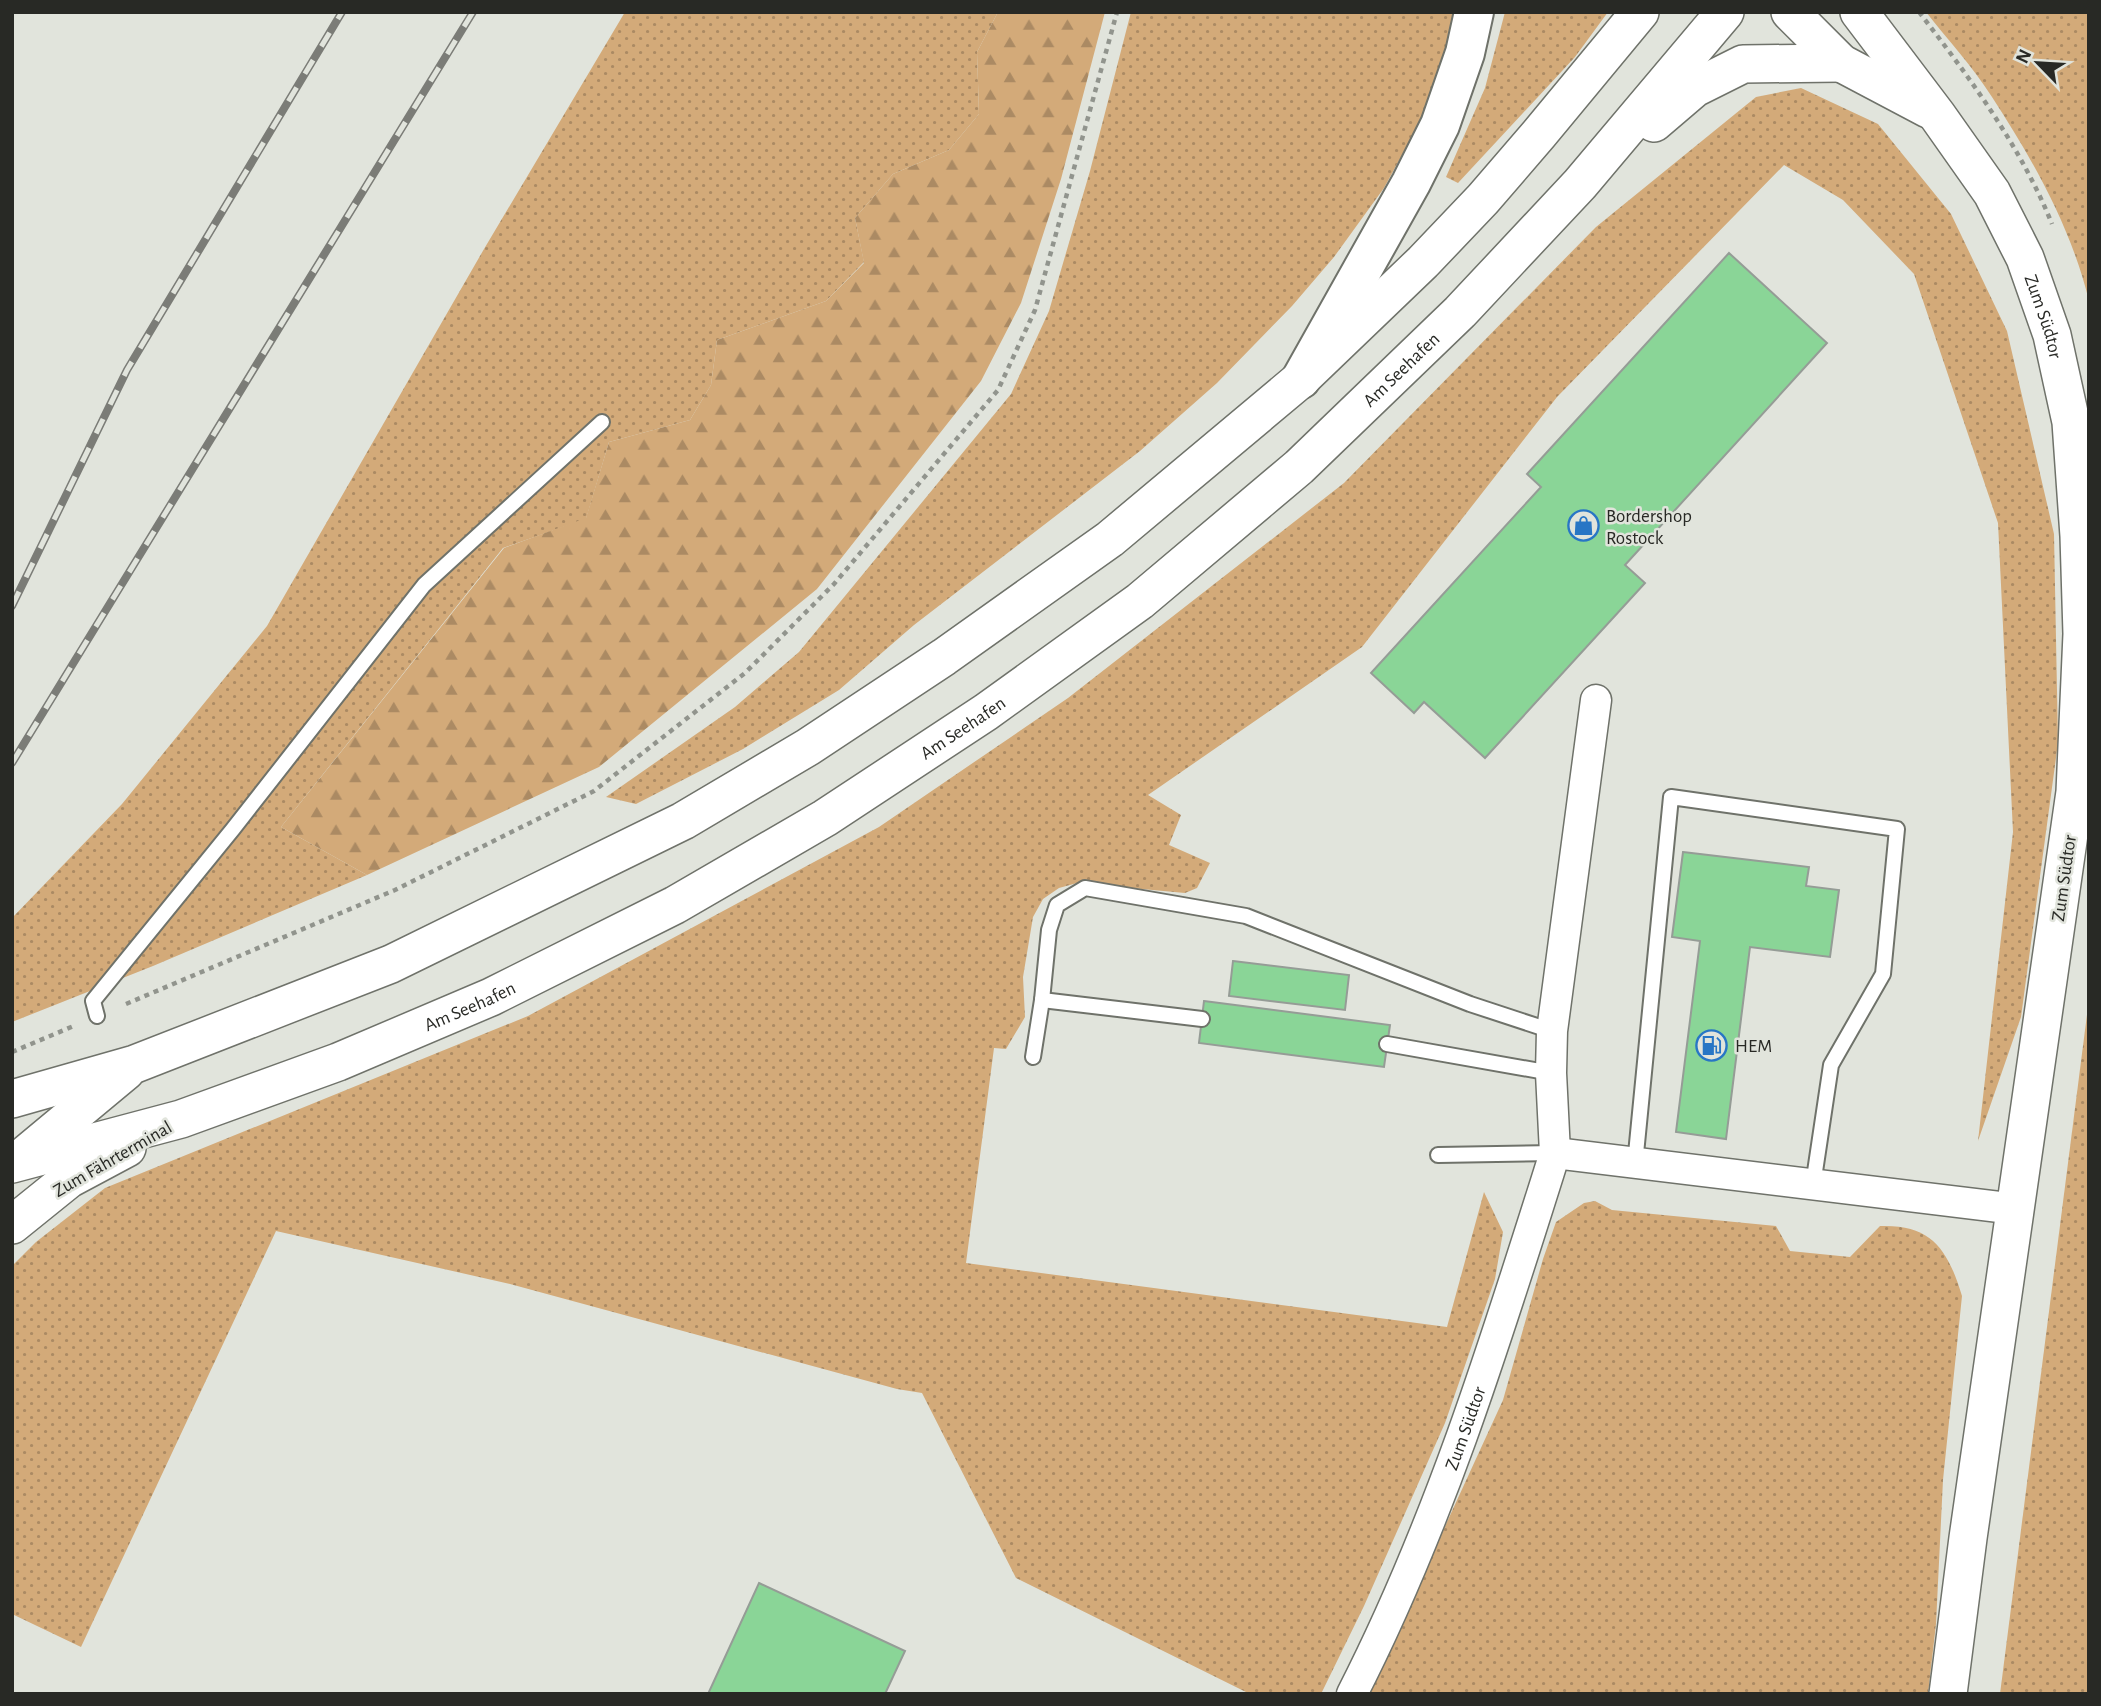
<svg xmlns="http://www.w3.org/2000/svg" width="2101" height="1706" font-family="'Alegreya Sans',sans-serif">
<defs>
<pattern id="grass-dots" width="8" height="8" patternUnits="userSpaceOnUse" patternTransform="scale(1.75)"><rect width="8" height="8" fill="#d3aa79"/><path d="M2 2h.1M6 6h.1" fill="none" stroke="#ab8a63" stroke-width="1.8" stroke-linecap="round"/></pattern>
<pattern id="forest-firs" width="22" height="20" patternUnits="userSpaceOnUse" patternTransform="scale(1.75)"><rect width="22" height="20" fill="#d3aa79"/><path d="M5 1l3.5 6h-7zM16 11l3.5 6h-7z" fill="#ab8a63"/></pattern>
</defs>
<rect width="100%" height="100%" fill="#e1e4dc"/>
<g fill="url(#grass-dots)">
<path d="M625,12H998L977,52L979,114L949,150L893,174L855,218L864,262L826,301L717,340L711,385L690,420L609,442L586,519L503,548L281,827L367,875L153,966L12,1022V918L122,804L267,626L484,249Z"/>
<path d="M1131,12H1457L1449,45L1421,120L1384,188L1334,257L1292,306L1217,383L1140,451L914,625L839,690L743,749L636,804L606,797L735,707L799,652L1011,394L1049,311L1090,171Z"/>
<path d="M1505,12H1608L1575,57L1458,183L1446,177L1485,88Z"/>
<path d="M1926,12H2089V301C2071,227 2033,160 1992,97C1973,67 1948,40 1926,12Z"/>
<path d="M1801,88L1878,124L1951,214L2007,331L2054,534L2058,743L2021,1017L1978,1141L2013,832L1998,523L1914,274L1843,200L1784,165L1557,397L1362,647L1148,795L1181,815L1169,845L1210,863L1197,888L1185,893L1077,883L1059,888L1043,899L1033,917L1023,977L1025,1017L1006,1049L994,1048L966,1263L1447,1327L1484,1192L1503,1232L1495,1279L1445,1423L1364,1606L1321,1694H1250L1016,1578L922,1393L897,1389L510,1284L276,1231L81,1647L12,1614V1266L36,1242L105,1188L528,1016L879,827L1068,698L1344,483L1596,227L1756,97Z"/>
<path d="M2089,999V1694H2000Z"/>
<path d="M1595,1201L1612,1210L1776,1226L1790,1251L1850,1257L1880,1226C1932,1224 1948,1250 1962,1296L1943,1480L1936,1624L1928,1694H1368L1503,1400L1543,1259L1556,1222L1584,1203Z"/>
</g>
<path fill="url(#forest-firs)" d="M998,12H1105L1061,179L1021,303L981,381L817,589L599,767L367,875L281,827L504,548L586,518L609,442L690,420L711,385L717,340L826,301L864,263L855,218L893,174L949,150L979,114L977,52Z"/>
<g fill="#8ad597" stroke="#959c96" stroke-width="2">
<path d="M1729,253L1827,343L1625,565L1645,583L1485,758L1424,702L1414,713L1371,673L1541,487L1527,474Z"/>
<path d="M1683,852L1809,867L1806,886L1839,890L1830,957L1750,947L1726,1139L1676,1132L1700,941L1672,937Z"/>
<path d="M1233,961L1349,975L1345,1010L1229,996Z"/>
<path d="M1204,1001L1390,1025L1384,1067L1199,1043Z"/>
<path d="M759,1583L905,1651L885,1694H708Z"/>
</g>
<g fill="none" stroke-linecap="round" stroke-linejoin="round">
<defs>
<g id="service">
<path d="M1042,1000L1202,1019"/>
<path d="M97,1016L93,1001L233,829L424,585L602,422"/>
<path d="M1387,1044L1551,1073"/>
<path d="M1033,1057L1042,1000L1049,930L1057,905L1085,888L1246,916L1470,1004L1552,1031"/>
<path d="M1438,1155L1555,1153"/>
<path d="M1635,1164L1671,797L1897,829L1883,974L1831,1065L1813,1185"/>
</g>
<g id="minor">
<path d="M1555,1153L1551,1073L1552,1031L1596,700"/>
<path id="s1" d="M1352,1694C1440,1522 1497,1337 1555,1153L2016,1209"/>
</g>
<g id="tertiary">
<path d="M1790,12L1841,63L1928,109"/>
<path id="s2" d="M1859,12L1937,115L1992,193L2025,258L2052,335L2071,422L2079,536L2082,634L2075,792L1968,1538L1948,1694"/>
<path d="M1654,123L1695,88L1743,64L1841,63"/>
<path d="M12,1099L135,1064L391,964L683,821L808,747L944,657L1110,539L1301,379L1423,262L1483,199L1539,134L1640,12"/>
<path d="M25,1155L126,1071"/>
<path id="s3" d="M12,1164L181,1119L338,1062L491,997L675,905L825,818L986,712L1140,601L1299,467L1460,312L1580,184L1725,12"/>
<path d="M12,1225L69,1179L127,1148"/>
</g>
<path id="motorway" d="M1301,379L1411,183L1440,125L1465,53L1474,12"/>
</defs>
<use href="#service" stroke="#6f726a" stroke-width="18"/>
<use href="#minor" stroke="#6f726a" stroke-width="33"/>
<use href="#tertiary" stroke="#6f726a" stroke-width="40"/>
<use href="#motorway" stroke="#6f726a" stroke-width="42"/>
<g stroke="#91948d" stroke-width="4.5" stroke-dasharray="5 5" stroke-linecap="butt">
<path d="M1919,12C1970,78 2021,147 2052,224"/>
<path d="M126,1004L395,890L594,791L745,673L834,584L998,390L1035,310L1117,12"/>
<path d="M12,1052L76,1025"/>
</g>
<use href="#service" stroke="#fff" stroke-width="14"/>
<use href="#minor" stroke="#fff" stroke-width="30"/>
<use href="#tertiary" stroke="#fff" stroke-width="37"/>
<use href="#motorway" stroke="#fff" stroke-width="38"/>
<defs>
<g id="rail">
<path d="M12,606L127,370L342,12"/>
<path d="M12,763L473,12"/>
</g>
</defs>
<use href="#rail" stroke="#7b7c77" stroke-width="8"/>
<use href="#rail" stroke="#e1e4dc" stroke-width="5" stroke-dasharray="16" stroke-linecap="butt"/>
</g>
<defs>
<symbol id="shop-ring" viewBox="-11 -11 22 22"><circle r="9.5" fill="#e1e4dc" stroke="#2876c5" stroke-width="1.5"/><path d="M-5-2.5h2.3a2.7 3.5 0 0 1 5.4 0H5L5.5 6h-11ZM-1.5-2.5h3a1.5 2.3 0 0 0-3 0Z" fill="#2876c5"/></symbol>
<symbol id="fuel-ring" viewBox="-11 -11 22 22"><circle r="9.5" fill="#e1e4dc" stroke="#2876c5" stroke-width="1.5"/><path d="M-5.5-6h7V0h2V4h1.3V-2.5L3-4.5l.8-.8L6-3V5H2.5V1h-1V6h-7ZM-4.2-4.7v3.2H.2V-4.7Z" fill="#2876c5"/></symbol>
</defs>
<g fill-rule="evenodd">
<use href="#shop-ring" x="1566" y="508" width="35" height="35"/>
<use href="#fuel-ring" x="1694" y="1028" width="35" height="35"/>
</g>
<g text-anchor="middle" stroke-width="5" stroke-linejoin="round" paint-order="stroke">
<g font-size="19" fill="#282925" stroke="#e1e4dc">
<text dy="7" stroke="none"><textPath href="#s2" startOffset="359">Zum Südtor</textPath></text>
<text dy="7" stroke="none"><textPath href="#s3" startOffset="1619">Am Seehafen</textPath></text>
<text dy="7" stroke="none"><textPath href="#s3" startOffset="1052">Am Seehafen</textPath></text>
<text transform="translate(2063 878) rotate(-82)" y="7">Zum Südtor</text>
<text dy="7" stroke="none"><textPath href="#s3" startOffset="485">Am Seehafen</textPath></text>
<text transform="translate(112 1158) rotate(-30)" y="7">Zum Fährterminal</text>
<text dy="7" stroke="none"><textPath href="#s1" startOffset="289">Zum Südtor</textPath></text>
</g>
<g font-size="19" fill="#282925" stroke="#e1e4dc" text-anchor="start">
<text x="1606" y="522">Bordershop<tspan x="1606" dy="22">Rostock</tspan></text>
<text x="1735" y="1052">HEM</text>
</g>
</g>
<rect width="2101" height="1706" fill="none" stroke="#282925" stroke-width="28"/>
<g transform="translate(2038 63) rotate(295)" stroke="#e1e4dc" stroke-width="5" paint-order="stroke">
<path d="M0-5L12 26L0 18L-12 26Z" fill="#282925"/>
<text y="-10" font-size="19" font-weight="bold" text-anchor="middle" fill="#282925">N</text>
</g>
</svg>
